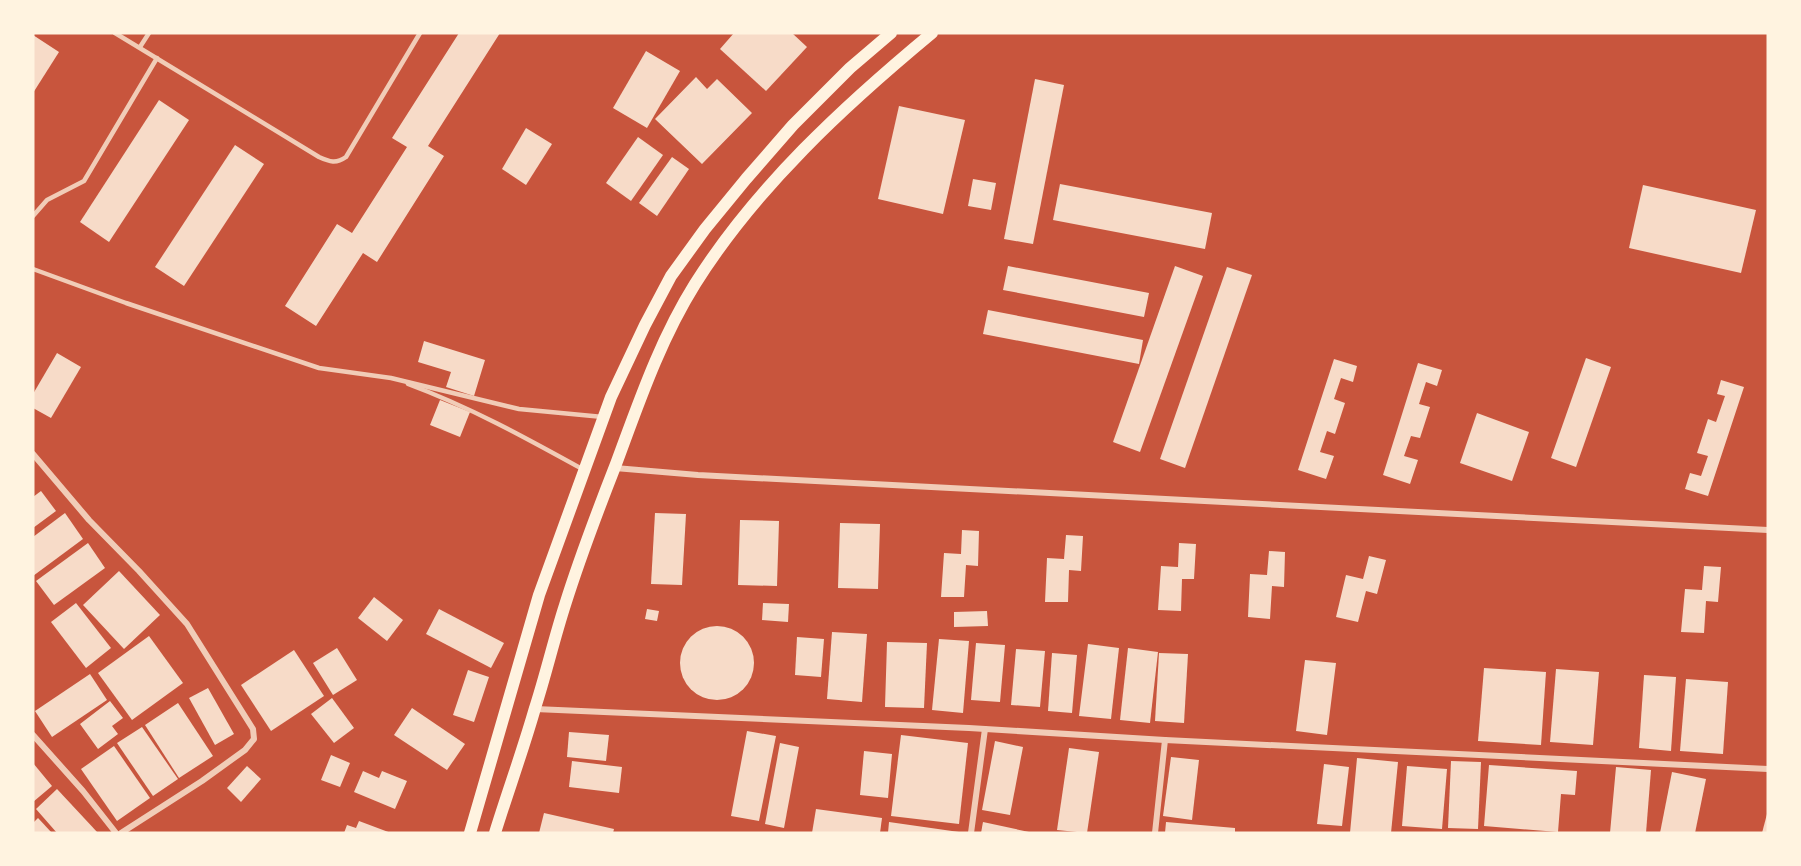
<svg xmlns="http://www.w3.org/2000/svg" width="1801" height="866" font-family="Poppins,sans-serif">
<rect width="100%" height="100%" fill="#c8553d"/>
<g fill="#f7dbc8">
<path d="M459,33H500L428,146L444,156L377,262L363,253L316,326L285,306L337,224L352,233L407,147L392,138Z"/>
<path d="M734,33H792L807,47L766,91L720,49Z"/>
<path d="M33,35L59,52L33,93Z"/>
<path d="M646,51L680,71L647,128L613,108Z"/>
<path d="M696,77L707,89L717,79L752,113L702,164L655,119Z"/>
<path d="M1035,79L1064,85L1033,244L1004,239Z"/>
<path d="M159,100L189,120L109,242L80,222Z"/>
<path d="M899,106L965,120L943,214L878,199Z"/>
<path d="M526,128L552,144L526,185L502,169Z"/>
<path d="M638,137L663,155L631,201L606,183Z"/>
<path d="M235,145L264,164L184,286L155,267Z"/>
<path d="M672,157L689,169L657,216L639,203Z"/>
<path d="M973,179L996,183L991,210L968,206Z"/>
<path d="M1060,184L1212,213L1205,249L1053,220Z"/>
<path d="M1643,185L1756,210L1741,273L1629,248Z"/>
<path d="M1008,266L1149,293L1144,317L1003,290Z"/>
<path d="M1175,266L1203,276L1140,452L1113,442Z"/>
<path d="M1227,267L1252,275L1185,468L1160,459Z"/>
<path d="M988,310L1143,340L1139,364L983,334Z"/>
<path d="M424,341L485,360L474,396L446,387L451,372L418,362Z"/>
<path d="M57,353L81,367L51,418L33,408V394Z"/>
<path d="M1586,358L1611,367L1576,467L1551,458Z"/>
<path d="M1334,359L1357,366L1353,382L1341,378L1334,399L1345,403L1335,434L1327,431L1320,452L1334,456L1326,479L1298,470Z"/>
<path d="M1418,363L1442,370L1437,386L1426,382L1419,404L1430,407L1420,438L1411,436L1404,456L1418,460L1410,484L1383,475Z"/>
<path d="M1721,380L1744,387L1708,496L1685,489L1690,473L1701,476L1708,456L1697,453L1708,419L1716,422L1725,396L1717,394Z"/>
<path d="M440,400L470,412L460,437L430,425Z"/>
<path d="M1477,413L1529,432L1512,481L1460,463Z"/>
<path d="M41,491L56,511L33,528V497Z"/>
<path d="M65,513L83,539L33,576V537Z"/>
<path d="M655,513L686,514L682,585L651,584Z"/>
<path d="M740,520L779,521L777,586L738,585Z"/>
<path d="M840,523L880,524L878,589L838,588Z"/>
<path d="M962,530L979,531L978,566L966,565L964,597H941L944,553L961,554Z"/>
<path d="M1066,535L1083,536L1081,571L1069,570L1068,602H1045L1047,558L1064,559Z"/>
<path d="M88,543L105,568L54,605L36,581Z"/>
<path d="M1179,543L1196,544L1194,579H1182L1181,611L1158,610L1161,566L1178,567Z"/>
<path d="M1269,551L1285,552L1284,587L1272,586L1270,619L1248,617L1250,574L1267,575Z"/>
<path d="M1369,556L1386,560L1377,594L1366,591L1358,622L1336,617L1346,575L1363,579Z"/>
<path d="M1704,566L1721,567L1718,602L1706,601L1704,633L1681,632L1685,589L1702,590Z"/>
<path d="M119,571L160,615L124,649L83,605Z"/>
<path d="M374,597L403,620L387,641L358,618Z"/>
<path d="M76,603L111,648L86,668L51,622Z"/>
<path d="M763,603L789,604L788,622L762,620Z"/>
<path d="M439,609L504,643L491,668L426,634Z"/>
<path d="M647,609L659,611L657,621L645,619Z"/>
<path d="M987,611L988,626L954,627V612Z"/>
<circle cx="717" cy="663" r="37"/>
<path d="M832,632L867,634L862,702L827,699Z"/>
<path d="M149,636L183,683L132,720L98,673Z"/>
<path d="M797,637L824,639L821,677L795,675Z"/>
<path d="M939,639L969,641L963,713L932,710Z"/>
<path d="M887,642L927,643L924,708L885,707Z"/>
<path d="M976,643L1005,645L1000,702L971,700Z"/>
<path d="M1088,644L1119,648L1111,719L1079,716Z"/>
<path d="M337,648L357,680L333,695L313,663Z"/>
<path d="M1128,648L1158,652L1150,723L1120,720Z"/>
<path d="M1016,649L1045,651L1040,707L1011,705Z"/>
<path d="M294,650L324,696L271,731L241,685Z"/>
<path d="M1052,653L1077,655L1072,713L1048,711Z"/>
<path d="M1159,653L1188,654L1184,723L1155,721Z"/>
<path d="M1305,660L1336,663L1327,735L1296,731Z"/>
<path d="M1484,668L1546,672L1541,745L1478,741Z"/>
<path d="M1556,669L1599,672L1593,745L1550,742Z"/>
<path d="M468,670L489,677L474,722L453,715Z"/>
<path d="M90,674L107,700L52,737L35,711Z"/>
<path d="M1644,675L1676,677L1671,751L1639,748Z"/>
<path d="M1686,679L1728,682L1723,754L1680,751Z"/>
<path d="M208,688L234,734L215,745L189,698Z"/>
<path d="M332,698L354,728L334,743L311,714Z"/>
<path d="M110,701L123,718L112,726L118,734L98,749L80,724Z"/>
<path d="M178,703L213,756L179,778L145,725Z"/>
<path d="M412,708L465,744L447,770L394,735Z"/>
<path d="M142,727L178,779L153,796L117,743Z"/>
<path d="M747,731L776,736L759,821L731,816Z"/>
<path d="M569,732L609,735L606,761L567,757Z"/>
<path d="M901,735L968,743L959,824L891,816Z"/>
<path d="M995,741L1023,747L1010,815L982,810Z"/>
<path d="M780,743L799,747L784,828L765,824Z"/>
<path d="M114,746L150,798L117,821L81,769Z"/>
<path d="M1069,748L1099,752L1087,833L1057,830Z"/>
<path d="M864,751L892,754L888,798L860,795Z"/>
<path d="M331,755L350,763L340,787L321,780Z"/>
<path d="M1171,757L1199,760L1192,820L1163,816Z"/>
<path d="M1357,758L1398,762L1391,833H1350Z"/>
<path d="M572,761L622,767L619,793L569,787Z"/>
<path d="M1451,761L1481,762L1478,829L1448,828Z"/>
<path d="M33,763L52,786L33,802Z"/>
<path d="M1324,764L1349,767L1342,826L1317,824Z"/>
<path d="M1489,765L1577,771L1575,795L1561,794L1558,832L1484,826Z"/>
<path d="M247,766L261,779L241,802L227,788Z"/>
<path d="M1407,766L1447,769L1442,829L1402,826Z"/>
<path d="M1616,767L1651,770L1646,833H1610Z"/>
<path d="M363,771L379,778L382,771L407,781L395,809L354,792Z"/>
<path d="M1672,772L1706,779L1695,833H1660Z"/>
<path d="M57,789L98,833H57L36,809Z"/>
<path d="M816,809L882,818L880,833H812Z"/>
<path d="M544,813L614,829L613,833H539Z"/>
<path d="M1767,814L1768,833H1762Z"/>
<path d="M38,818L52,833H33V823Z"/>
<path d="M359,821L391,833H344L347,825L356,828Z"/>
<path d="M889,822L959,832V833H888Z"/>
<path d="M983,822L1029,832V833H981Z"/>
<path d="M1166,822L1235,828V833H1165Z"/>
</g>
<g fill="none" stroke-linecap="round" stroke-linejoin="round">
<g stroke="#f1ccb7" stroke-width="4.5">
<path d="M115,33L319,157C330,162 336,164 346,157L420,33"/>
<path d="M140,47L149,33"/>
<path d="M33,216L47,200L84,181L157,58"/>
<path d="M33,269L126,303L319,368L391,378L519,409L603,417"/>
<path d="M408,384C470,407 526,438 584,470"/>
</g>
<g stroke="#f1ccb7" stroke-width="6">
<path d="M33,454L89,520L139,571L187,624L253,729L254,739L245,750L202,781L121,833"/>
<path d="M615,468L698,475L1768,530"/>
<path d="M535,709L969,728L1165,740L1768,769"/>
<path d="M33,735L83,791L116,833"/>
<path d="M971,833L985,729"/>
<path d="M1155,833L1165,740"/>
</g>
<g stroke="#fff3e0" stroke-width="12">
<path d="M470,833L539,595L611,397L645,325L671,276L705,229L746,179L793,125L850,68L891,33"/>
<path d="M495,833C508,791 523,750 535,708C546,674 554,639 565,605C580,557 598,510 616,464C639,402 660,340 695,284C756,187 844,106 932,33"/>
</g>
</g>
<rect width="1801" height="866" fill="none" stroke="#fff3e0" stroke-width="69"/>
</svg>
